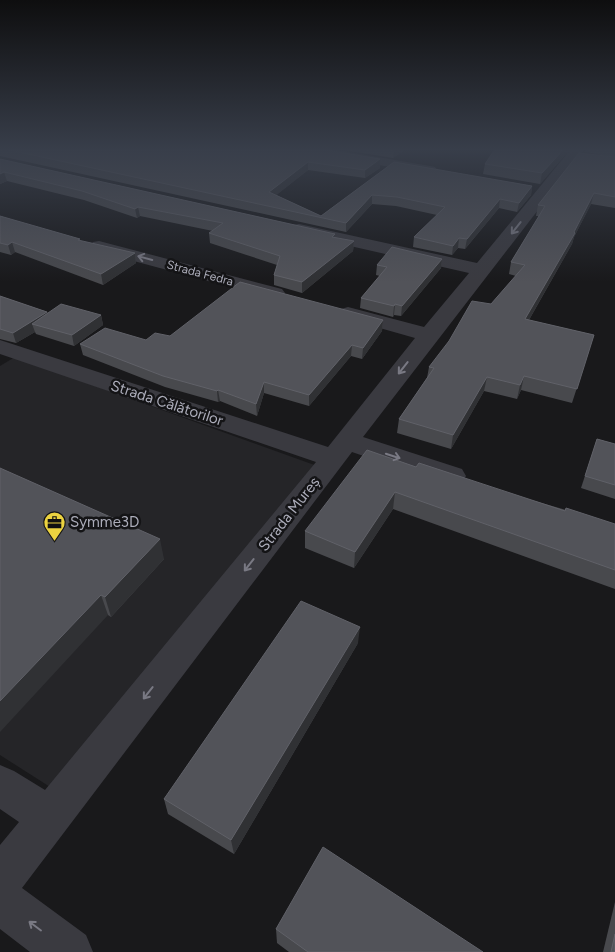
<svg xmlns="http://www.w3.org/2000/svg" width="615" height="952" font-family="Figtree,sans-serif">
<rect width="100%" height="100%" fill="#19191b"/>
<path fill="#252528" d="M15,357L320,467L58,792L0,755V366Z"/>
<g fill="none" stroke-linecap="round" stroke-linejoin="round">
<g fill="#3a3a40" fill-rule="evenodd">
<path d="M303,149H331L430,166L435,167L437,170L435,173L430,174L310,153Z"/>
<path d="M571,149H585L363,437L462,469L466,476L462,483L452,485L442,483L352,452L22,888L86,935L93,952H30L0,929V845L19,822L0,809V765L14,771L45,790L316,462L0,354V340L328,447L415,338L341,317L338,313L341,309L348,307L424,327L469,273L293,233L291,229L293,225L299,224L477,263Z"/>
<path d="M99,241L282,289L285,293L282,297L275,299L93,250L90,246L93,242Z"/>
</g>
</g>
<g fill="#48494d">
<path d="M0,149H320L380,159V168L365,178L308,170L276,195L321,216L394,162L532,186L531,195L517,212L499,208L465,249L458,248L452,255L413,247L414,237L437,215L396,206L372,204L346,232L0,156Z"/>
<path d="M338,149H406L393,158Z"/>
<path d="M570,149L540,184L483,174L485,164Z"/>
<path d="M586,149H615V208L591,204L574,237L572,244L529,320L594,335L572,403L521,390L517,399L484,391L451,449L397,433L399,419L427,378L429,367L491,304L516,276L509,274L511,262L539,216H536L538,205L612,157L585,152Z"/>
<path d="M0,159L335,238L354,241L353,251L302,293L274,285V275L277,265L210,243L209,233L213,231L140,216L137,218L84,200L7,181L0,184Z"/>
<path d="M0,216L80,241L135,253L136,263L103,285L15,252L11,255L0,252Z"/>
<path d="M442,259L441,268L401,316L394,315L393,317L360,308L361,298L380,276L376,275L377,265Z"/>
<path d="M0,296L47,312L48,313L101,315L103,325L74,346L36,334L35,332L16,343L0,339Z"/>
<path d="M383,320L382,331L362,359L351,356L309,406L264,393L257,416L220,401L218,402L165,387L83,355L80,344L146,340L170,336Z"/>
<path d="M597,439L615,444V499L581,488Z"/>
<path d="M416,467L615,524V589L393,509L354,568L305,548V531Z"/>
<path d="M0,468L164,559L111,617L108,615Z"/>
<path d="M358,643L234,854L168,814L164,799Z"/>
<path d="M615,902V952H603Z"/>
<path d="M276,929L483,952H289L277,943Z"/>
</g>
<g fill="#303134">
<path d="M396,149H406L393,158L394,150Z"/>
<path d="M564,149H570L540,184L542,173Z"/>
<path d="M380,159V168L365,178V170Z"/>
<path d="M308,162V170L269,201V192Z"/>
<path d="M4,172L7,181L0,184V174Z"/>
<path d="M532,186L531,195L517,212L519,203Z"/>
<path d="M594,193L591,204L574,237L572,244L522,332L525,319L574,232Z"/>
<path d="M372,195V204L346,232V223Z"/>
<path d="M500,199L499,208L465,249L467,239Z"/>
<path d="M138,207L140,216L137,218L135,209Z"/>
<path d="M459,238L458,248L452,255L453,246Z"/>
<path d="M354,241L353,251L302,293V282Z"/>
<path d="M12,242L15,252L11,255L8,245Z"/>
<path d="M135,253L136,263L103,285L101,274Z"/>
<path d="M442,259L441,268L401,316L402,306Z"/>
<path d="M395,304L394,315L393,317L394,306Z"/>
<path d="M47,312L50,322L32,324L35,332L16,343L13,333Z"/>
<path d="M101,315L103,325L74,346L72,335Z"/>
<path d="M383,320L382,331L362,359L363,348Z"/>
<path d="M352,345L351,356L309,406V395Z"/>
<path d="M524,376L521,390L517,399L520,385Z"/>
<path d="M487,377L484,391L451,449L453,435Z"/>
<path d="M264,382V393L257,416L256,404Z"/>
<path d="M218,390L220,401L218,402L217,391Z"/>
<path d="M395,492L393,509L354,568L355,552Z"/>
<path d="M160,539L164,559L111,617L105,597Z"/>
<path d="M101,595L108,615L0,732V701Z"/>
<path d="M360,627L358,643L234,854L231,840Z"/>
</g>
<g fill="#525359" stroke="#606168">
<path d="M5,149H320L380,159L365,170L308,162L269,192L321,216L394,162L532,186L519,203L500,199L467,239L459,238L453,246L414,237L445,207L397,197L372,195L346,223Z"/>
<path d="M495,149H564L542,173L485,164Z"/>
<path d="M579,153L615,157V197L594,193L574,232L575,233L525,319L594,335L577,389L524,376L520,385L487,377L453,435L399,419L434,368L429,367L449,341L472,301L491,304L525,265L511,262L545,206L538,205Z"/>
<path d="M0,159L335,234L332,237L354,241L302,282L274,275L280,256L209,233L223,223L138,207L135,209L82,191L4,172L0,174Z"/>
<path d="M0,216L80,239L78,240L135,253L101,274L12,242L8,245L0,243Z"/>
<path d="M392,247L442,259L402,306L395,304L394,306L361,298L387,267L377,265Z"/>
<path d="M240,282L383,320L363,348L352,345L309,395L264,382L256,404L218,390L217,391L163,376L80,344L105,328L146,340L155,333L170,336Z"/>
<path d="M0,296L47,312L13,333L0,329Z"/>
<path d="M61,304L101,315L72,335L32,324Z"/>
<path d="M597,439L615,444V485L585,476Z"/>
<path d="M367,450L416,467L419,463L565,511L566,508L615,524V570L395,492L355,552L305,531Z"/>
<path d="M0,468L160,539L105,597L101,595L0,701Z"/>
<path d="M301,601L360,627L231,840L164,799Z"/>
<path d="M323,847L483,952H308L276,929Z"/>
<path d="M615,934V952H611Z"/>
</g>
<defs><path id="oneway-shaft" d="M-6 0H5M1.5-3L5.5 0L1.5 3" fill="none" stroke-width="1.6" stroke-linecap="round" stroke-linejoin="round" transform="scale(1.25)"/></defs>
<g stroke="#797983">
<use href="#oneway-shaft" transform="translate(516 228) rotate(128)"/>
<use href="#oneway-shaft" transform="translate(145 258) rotate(-165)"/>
<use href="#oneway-shaft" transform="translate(403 368) rotate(128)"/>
<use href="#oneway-shaft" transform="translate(393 456) rotate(18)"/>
<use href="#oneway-shaft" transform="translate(249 565) rotate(128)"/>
<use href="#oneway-shaft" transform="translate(148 693) rotate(128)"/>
<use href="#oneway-shaft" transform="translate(35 926) rotate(-143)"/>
</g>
<linearGradient id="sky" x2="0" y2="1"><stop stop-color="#0e0e0f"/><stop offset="0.53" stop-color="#383e4a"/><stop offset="1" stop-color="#383e4a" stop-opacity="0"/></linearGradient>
<rect width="615" height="282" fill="url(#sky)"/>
<defs>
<symbol id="office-pin" viewBox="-11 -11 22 30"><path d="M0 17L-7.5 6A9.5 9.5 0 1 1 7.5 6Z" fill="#ecd340" stroke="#141416"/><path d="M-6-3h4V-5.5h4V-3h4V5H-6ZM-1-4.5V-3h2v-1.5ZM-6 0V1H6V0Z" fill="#111"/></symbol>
</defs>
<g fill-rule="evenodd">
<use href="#office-pin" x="42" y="510" width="25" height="34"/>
</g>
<g text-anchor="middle" stroke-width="5" stroke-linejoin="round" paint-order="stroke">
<g font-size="12" fill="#acadba" stroke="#141416">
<text transform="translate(200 273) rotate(15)" y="4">Strada Fedra</text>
</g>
<g font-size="15" fill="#acadba" stroke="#141416">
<text transform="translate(167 403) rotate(18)" y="5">Strada Călătorilor</text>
<text transform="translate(289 514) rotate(-52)" y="5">Strada Mureș</text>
</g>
<g font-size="15" fill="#acadba" stroke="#141416" text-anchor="start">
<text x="70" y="527">Symme3D</text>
</g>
</g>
</svg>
